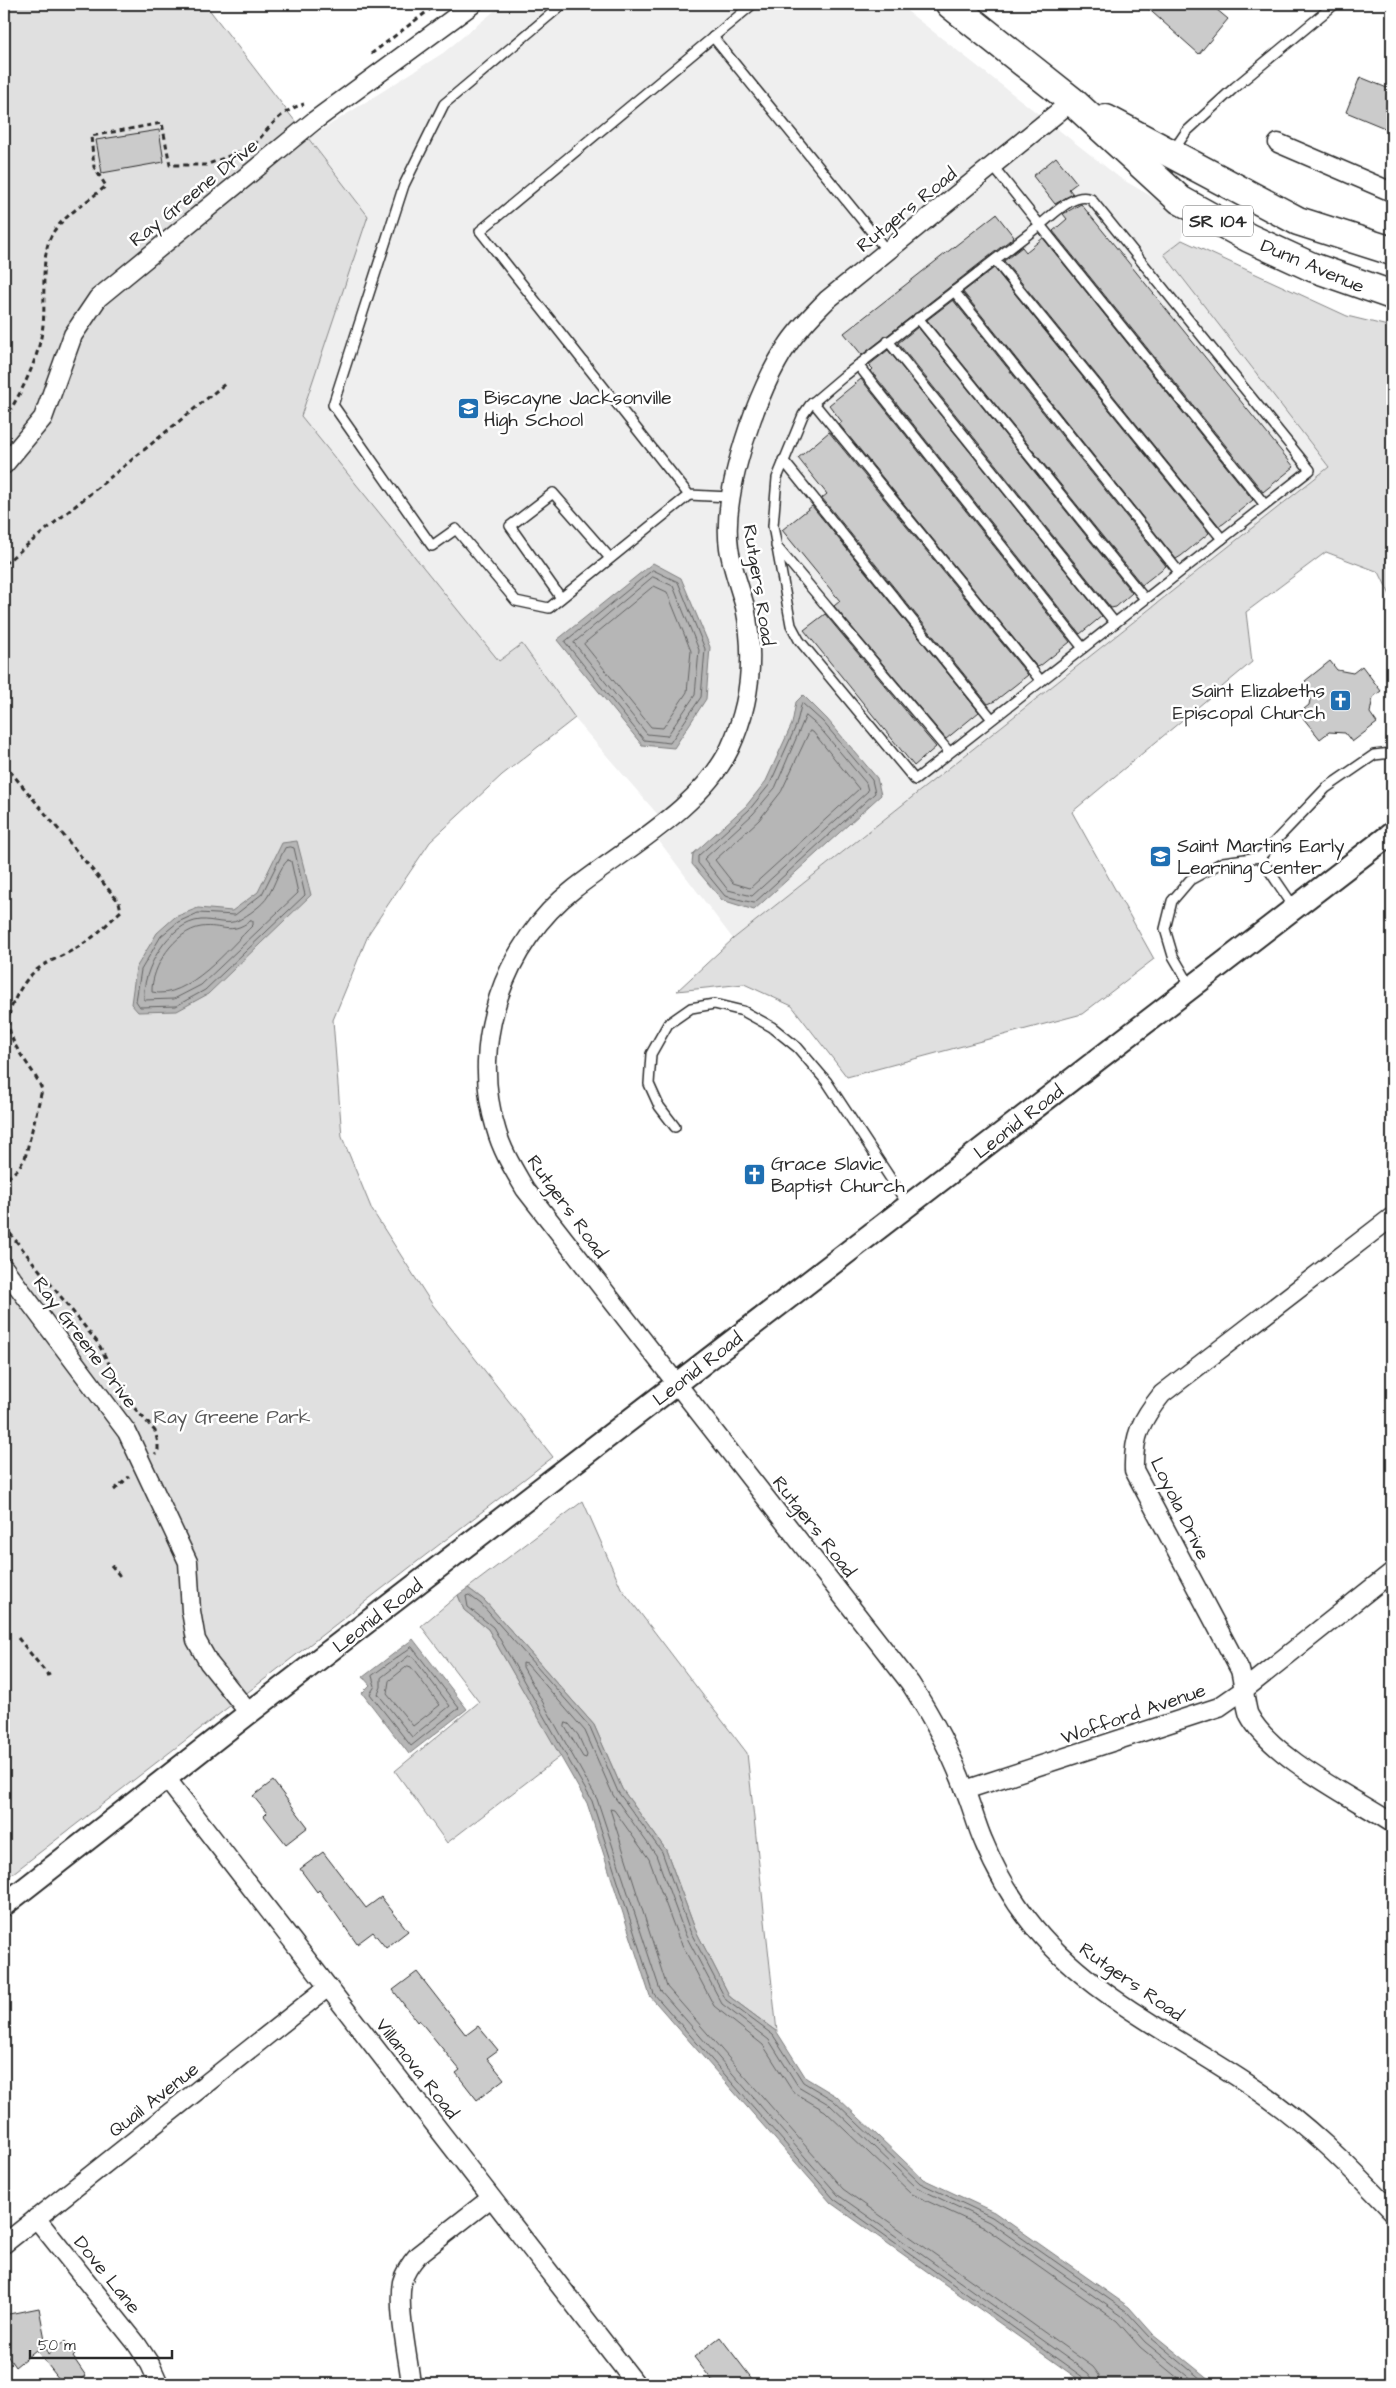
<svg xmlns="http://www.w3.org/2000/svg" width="1396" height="2388" font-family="'Architects Daughter',sans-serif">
<rect width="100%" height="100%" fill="#fff"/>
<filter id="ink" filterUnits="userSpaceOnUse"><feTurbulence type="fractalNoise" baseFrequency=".02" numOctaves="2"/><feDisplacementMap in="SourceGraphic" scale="10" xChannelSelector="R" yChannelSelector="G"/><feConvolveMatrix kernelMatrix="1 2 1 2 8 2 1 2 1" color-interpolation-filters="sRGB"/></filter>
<g filter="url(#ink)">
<path fill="#efefef" d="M503,4H898L1120,178L1183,215L1182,240L1164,254L1329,467L733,939L659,841L672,831L575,719L522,644L499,661L301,416L368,216L309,138L443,53Z"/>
<g fill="#e0e0e0" stroke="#868686">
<path d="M4,4H205L368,216L301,416L499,661L522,644L575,718L502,775L430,842L369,933L333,1020L342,1137L372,1210L432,1304L553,1457L4,1880Z"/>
<path d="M1182,240L1347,316L1392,327V599L1379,572L1326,552L1246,612L1252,662L1072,812L1154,959L1082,1014L847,1077L792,1006L744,984L677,991L733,939L1329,467L1164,254Z"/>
<path d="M583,1501L621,1588L747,1753L777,2032L730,1997L695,1929L666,1850L622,1789L594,1725L484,1600L468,1588Z"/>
<path d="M458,1595L464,1610L488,1629L561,1756L447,1843L395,1771L479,1702L421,1626Z"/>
</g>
<g fill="#b6b6b6" stroke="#7e7e7e">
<path d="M653,563L681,578L710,647L706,699L674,748L642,745L557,640Z"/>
<path d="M803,695L827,719L877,778L881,795L754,910L722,900L692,864L693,854L746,806L766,781L792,724L796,702Z"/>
<path d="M297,841L311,895L208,994L177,1011L138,1012L131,1004L136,968L157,933L175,917L198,908L232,911L258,892L282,843Z"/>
<path d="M468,1588L484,1600L594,1725L622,1789L666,1850L695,1929L730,1997L777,2032L806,2078L836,2096L923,2179L994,2212L1129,2307L1153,2334L1215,2384H1085L831,2203L650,1996L587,1803L488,1629L464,1610L458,1595Z"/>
<path d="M413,1639L467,1709L409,1754L362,1693L370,1685L363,1677Z"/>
</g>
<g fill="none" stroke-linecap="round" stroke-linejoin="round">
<g stroke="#636363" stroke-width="1">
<path d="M653,570L678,582L705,649L701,697L670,743L644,740L565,642Z"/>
<path d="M653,577L673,586L699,650L695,695L667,736L647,734L574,643Z"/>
<path d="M654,586L667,592L691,651L687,692L663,728L651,727L584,644Z"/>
<path d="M802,703L823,722L872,780L875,793L754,903L725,896L698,863V856L749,810L770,784L796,726Z"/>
<path d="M806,716L819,727L866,783L868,791L752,896L728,890L704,859L753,814L775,788Z"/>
<path d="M810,731L813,732L859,789L750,888L733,883L715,860L759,820L781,792Z"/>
<path d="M291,847L294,848L305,895L205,990L176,1006L140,1007L136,1001L141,970L161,936L178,922L198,913L235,915L262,894L285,848Z"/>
<path d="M288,860L291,861L298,893L201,985L174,999L144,1000C141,971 169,922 201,920C212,919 228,926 239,920C248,915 263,905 268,896C275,885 279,868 288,860Z"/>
<path d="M250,921H253V925C230,947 187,1001 152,992C151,967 175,931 201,927C222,924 230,936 250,921Z"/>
<path d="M412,1647L459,1708L411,1746L370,1694L375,1686L372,1676Z"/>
<path d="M409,1656L413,1657L450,1706L412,1737L378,1694L381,1687V1678Z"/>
<path d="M408,1666L411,1667L440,1705L413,1726L387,1694L389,1681Z"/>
<path d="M566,1723L569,1724L578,1735L587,1755L586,1758L583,1757L565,1727Z"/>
<path d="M1087,2384L1084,2378L834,2199L654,1994L592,1801L493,1627L468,1607L466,1596L469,1595L481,1604L590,1727L618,1792L662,1852L690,1931L726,2000L773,2035L803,2082L833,2100L920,2183L992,2217L1126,2311L1150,2337L1207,2384"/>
<path d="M1093,2384L1092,2378L1088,2373L838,2195L660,1990L597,1799L523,1667V1663L527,1664L585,1731L613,1795L656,1855L685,1934L722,2004L769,2040L798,2086L830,2105L916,2187L989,2222L1122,2316L1145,2342L1197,2384"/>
<path d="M1101,2384L1099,2375L1093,2367L843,2189L667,1987L610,1809L614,1810L649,1859L678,1937L714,2006L763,2045L793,2092L825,2111L912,2194L985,2228L1117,2321L1140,2347L1185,2384"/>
</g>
</g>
<g fill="#cbcbcb" stroke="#2b2b2b">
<path d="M1143,4H1210L1228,19L1199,54Z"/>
<path d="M1360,77L1392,90V131L1346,112Z"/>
<path d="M159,130L164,162L102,173L96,140Z"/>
<path d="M1056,157L1077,183L1069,189L1073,194L1055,204L1033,176Z"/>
<path d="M1081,204L1294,467L1263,492L1053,231L1067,219L1063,214Z"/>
<path d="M996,214L1014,237L862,355L844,333Z"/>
<path d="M1043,238L1253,500L1223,524L1219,526L1004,261L1022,247L1026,252Z"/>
<path d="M994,268L1209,533L1181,556L1176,559L963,292Z"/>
<path d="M953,300L1166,566L1142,585L927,320Z"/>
<path d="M918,327L1132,593L1116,607L1111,608L898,343Z"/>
<path d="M888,350L1102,616L1080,634L871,371L873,369L869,365Z"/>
<path d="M861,379L1070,642L1040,666L1037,667L839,424L842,422L829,405Z"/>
<path d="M829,432L1028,675L995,701L988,704L822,498L827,494L798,458Z"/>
<path d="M812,506L979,712L946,739L834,606L840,601L782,530Z"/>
<path d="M825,614L936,747L914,766L804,630Z"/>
<path d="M1330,661L1337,670L1353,673L1362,666L1381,691L1373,697L1370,713L1377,723L1352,742L1345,733L1329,732L1320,739L1299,713L1309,705L1312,690L1305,681Z"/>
<path d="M273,1781L308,1827L286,1844L264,1816L267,1813L253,1796Z"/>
<path d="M323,1852L366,1908L381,1897L408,1931L386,1948L373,1932L357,1944L319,1890L317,1892L300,1869Z"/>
<path d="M417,1972L466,2035L478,2026L498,2050L487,2058L504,2079L477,2100L456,2073L460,2070L419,2020L417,2022L393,1990Z"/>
<path d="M39,2308L48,2355L65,2341L75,2355L73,2357L86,2376L75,2384H63L36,2350L15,2367L4,2351V2315Z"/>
<path d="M720,2337L756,2384H715L694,2357Z"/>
</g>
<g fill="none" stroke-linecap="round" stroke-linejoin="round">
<defs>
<g id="service">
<path d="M563,4L444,104L404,185L333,405L432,546L456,529L516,601L549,608L689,495"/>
<path d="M713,37L888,252"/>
<path d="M1173,151L1186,132L1235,87L1335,4"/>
<path d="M992,165L1040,225C1052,216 1074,191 1091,199L1310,470L915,780L799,640L791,625L773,526L777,478L803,415L810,405L843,377L1040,225L1265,505"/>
<path d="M995,260L1222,539"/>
<path d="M954,291L1179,572"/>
<path d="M918,318L1145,599"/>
<path d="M888,341L1115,623"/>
<path d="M858,365L1083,648"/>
<path d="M813,402L1041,681"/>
<path d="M783,460L992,719"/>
<path d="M730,497L689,495L480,231L753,4"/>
<path d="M776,546L949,752"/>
<path d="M561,598L510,526L553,493L610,558"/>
<path d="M1260,857L1294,907"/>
<path d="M1191,987L1173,956L1165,929L1172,901L1190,880L1223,862L1260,857L1326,788L1374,755L1392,753"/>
<path d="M675,1127L659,1106L649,1084L651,1054L668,1024L691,1008L714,1004L743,1011L772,1027L798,1048L827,1082L908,1205"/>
</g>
<g id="minor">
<path d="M1072,101L827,300C813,314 800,327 789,343C757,388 721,493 729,548C732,568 740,588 745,607C755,656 751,703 730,748C702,807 625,849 574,889C504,943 469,1043 496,1129C502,1151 514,1170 525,1189L910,1683C932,1717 951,1752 965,1790C972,1807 976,1824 983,1840C996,1872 1013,1901 1035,1928C1093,1998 1179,2037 1254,2088C1305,2122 1349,2166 1392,2211"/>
<path d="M1278,143L1392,192"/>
<path d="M4,465L43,418L73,335L98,298L314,121L473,4"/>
<path d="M1392,1217L1162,1394C1141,1420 1133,1436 1134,1470L1240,1670C1243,1681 1246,1709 1249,1715C1271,1757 1352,1797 1392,1823"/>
<path d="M4,1268L127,1432L188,1562L191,1611L196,1640L209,1663L249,1713"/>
<path d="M166,1778L636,2384"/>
<path d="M965,1790L1219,1707L1245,1689L1392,1572"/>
<path d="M36,2218L136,2343L150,2364L159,2384"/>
<path d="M4,2244L328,1987"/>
<path d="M411,2384C408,2356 397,2309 402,2282C405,2271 411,2263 418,2255L491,2198"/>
</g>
<path id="tertiary" d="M4,1905L249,1713L1392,833"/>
<g id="primary">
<path d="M950,4L1072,101L1180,200L1249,238L1312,267L1392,295"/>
<path d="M1106,119L1298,221L1392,251"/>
</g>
</defs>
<use href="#service" stroke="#2b2b2b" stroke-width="12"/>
<use href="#minor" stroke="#2b2b2b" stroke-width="21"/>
<use href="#tertiary" stroke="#2b2b2b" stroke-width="25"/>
<use href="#primary" stroke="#2b2b2b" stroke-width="31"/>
<g stroke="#2b2b2b" stroke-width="3" stroke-dasharray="5 4" stroke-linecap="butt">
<path d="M371,54L437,4"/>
<path d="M254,145C270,127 280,111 304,104"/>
<path d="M4,420C22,392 39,359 43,325C46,300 39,252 54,231C65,215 91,199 106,186L94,167L91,136L162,123L170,165H206L249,148"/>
<path d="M4,564L226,383"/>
<path d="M4,764L119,902L121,911C109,922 97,935 83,944C52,964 35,960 16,997C12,1006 7,1015 9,1026C12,1051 34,1067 42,1090L25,1158L18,1169L4,1181"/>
<path d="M4,1226L98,1343L130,1403L155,1431L158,1443V1450L155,1454"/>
<path d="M114,1490L129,1477"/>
<path d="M111,1565L120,1576"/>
<path d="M18,1638L48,1675L50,1674"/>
</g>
<use href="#service" stroke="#fff" stroke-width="9"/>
<use href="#minor" stroke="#fff" stroke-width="18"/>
<use href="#tertiary" stroke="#fff" stroke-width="21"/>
<use href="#primary" stroke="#fff" stroke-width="28"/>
</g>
</g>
<defs>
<symbol id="school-square" viewBox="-11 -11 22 22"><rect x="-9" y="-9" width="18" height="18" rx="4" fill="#1f6fb2" stroke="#fff"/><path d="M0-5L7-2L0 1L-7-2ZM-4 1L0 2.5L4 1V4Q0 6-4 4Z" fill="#fff"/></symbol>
<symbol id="church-square" viewBox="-11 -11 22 22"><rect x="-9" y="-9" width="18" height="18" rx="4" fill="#1f6fb2" stroke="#fff"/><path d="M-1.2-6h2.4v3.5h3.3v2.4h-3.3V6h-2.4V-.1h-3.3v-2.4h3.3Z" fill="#fff"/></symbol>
</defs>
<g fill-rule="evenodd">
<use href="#school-square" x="456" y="396" width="25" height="25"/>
<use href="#church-square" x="1328" y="688" width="25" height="25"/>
<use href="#school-square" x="1148" y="844" width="25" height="25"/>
<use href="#church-square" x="742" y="1162" width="25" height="25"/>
</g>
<g text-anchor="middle" stroke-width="5" stroke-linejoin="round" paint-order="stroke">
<rect fill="#fff" stroke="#6b6b6b" stroke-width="1" x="1183" y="205.5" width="70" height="31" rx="4"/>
<g font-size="18" font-weight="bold" fill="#2b2b2b">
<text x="1218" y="227">SR 104</text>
</g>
<g font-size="19" fill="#2b2b2b" stroke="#fff">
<text transform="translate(193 192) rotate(-39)" y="7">Ray Greene Drive</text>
<text transform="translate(906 209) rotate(-39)" y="7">Rutgers Road</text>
<text transform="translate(1313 265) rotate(23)" y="7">Dunn Avenue</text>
<text transform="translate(760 585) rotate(81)" y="7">Rutgers Road</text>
<text transform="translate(1018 1121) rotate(-38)" y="7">Leonid Road</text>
<text transform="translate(568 1206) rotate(54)" y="7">Rutgers Road</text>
<text transform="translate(86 1342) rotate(53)" y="7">Ray Greene Drive</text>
<text transform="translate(697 1368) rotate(-38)" y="7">Leonid Road</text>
<text transform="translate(1181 1508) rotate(64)" y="7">Loyola Drive</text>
<text transform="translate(815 1526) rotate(52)" y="7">Rutgers Road</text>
<text transform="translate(377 1615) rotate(-38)" y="7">Leonid Road</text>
<text transform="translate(1133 1713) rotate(-19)" y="7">Wofford Avenue</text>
<text transform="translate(1132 1981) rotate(35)" y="7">Rutgers Road</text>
<text transform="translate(418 2068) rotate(52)" y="7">Villanova Road</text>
<text transform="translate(153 2099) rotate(-38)" y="7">Quail Avenue</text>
<text transform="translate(108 2274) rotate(51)" y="7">Dove Lane</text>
</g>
<g font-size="19" fill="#2b2b2b" stroke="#fff" text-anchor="start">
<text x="484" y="404">Biscayne Jacksonville<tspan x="484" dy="22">High School</tspan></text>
<text x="1325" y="697" text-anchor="end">Saint Elizabeths<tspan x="1325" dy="22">Episcopal Church</tspan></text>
<text x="1177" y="852">Saint Martins Early<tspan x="1177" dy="22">Learning Center</tspan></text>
<text x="771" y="1170">Grace Slavic<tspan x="771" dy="22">Baptist Church</tspan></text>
</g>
<g font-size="19" fill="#585858" stroke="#fff">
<text x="232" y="1423">Ray Greene Park</text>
</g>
</g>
<rect width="1396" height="2388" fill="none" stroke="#fff" stroke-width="20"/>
<rect x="10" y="10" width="1376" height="2368" fill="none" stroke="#2b2b2b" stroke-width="2" filter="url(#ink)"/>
<path d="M30 2350v8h142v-8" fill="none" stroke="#2b2b2b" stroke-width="2.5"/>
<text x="38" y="2350" font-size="15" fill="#2b2b2b" stroke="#ffffff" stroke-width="4" paint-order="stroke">50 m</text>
</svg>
